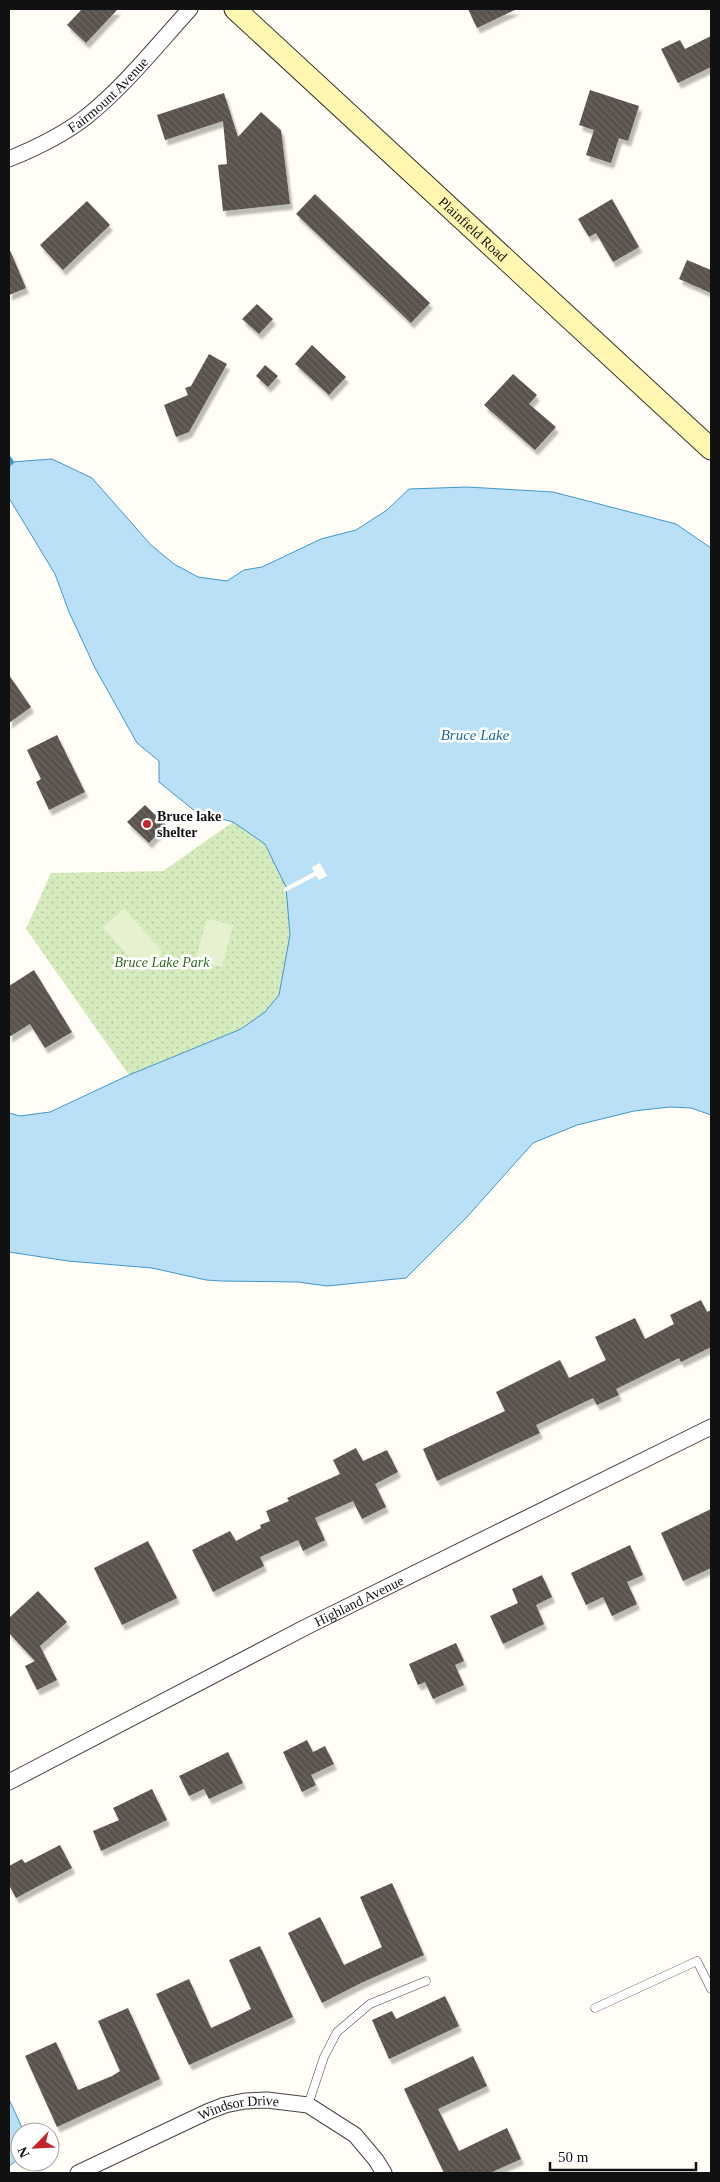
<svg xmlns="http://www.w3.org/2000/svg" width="720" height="2182" font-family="Georgia,serif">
<defs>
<pattern id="park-dots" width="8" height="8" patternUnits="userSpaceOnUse" patternTransform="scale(1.25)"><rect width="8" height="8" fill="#d5ebbd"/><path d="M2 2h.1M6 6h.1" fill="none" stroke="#b6c8a1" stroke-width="1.8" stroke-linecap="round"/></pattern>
<pattern id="building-back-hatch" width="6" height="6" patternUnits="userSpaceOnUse" patternTransform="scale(1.25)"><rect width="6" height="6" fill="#5a524d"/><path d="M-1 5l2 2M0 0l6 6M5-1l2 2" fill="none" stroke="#6d6662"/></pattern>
<filter id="shadow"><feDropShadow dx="3" dy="5.5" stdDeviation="1" flood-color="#0004"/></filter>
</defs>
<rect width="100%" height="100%" fill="#fffdf5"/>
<path fill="url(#park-dots)" d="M233,822L265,844L286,887L290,935L279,995L265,1012L241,1029L129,1075L26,929L51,873L163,871Z"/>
<g fill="#e6f2cf">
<path d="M124,909L163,952L142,972L103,927Z"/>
<path d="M207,919L233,925L222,967L195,961Z"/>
</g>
<g fill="#b9e0f7" stroke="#3f96cf">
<path d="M52,459L92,478L151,545L174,564L198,577L227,581L244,570L262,567L321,539L356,530L387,510L409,489L467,487L553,492L676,524L711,548V1115L691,1108L670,1107L634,1111L577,1125L533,1143L467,1217L406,1278L327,1286L298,1282L221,1281L206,1280L152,1268L68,1261L9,1252V1113L20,1116L50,1112L129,1075L241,1029L265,1012L279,995L290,935L286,887L265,844L233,822L196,812L159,782V761L137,743L95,668L69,612L55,574L9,498V471L11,462Z"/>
<path d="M9,2099L24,2132H20V2158L9,2166Z"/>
</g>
<path fill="#fffdf5" d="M320,863L327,876L319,880L316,876L285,892L284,888L314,872L312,867Z"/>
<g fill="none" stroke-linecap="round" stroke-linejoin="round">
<path stroke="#3f96cf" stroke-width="5.5" d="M9,459L11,462"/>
</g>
<g fill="url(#building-back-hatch)" filter="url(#shadow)">
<path d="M82,9H118L86,43L67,25Z"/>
<path d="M468,9H517L477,28Z"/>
<path d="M711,36V67L678,83L661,49L680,40L685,49Z"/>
<path d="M590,90L639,106L628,141L619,138L611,163L586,155L594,130L579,125Z"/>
<path d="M224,93L238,137L261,112L281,130L290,204L223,211L218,165L227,164L223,121L165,140L157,115Z"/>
<path d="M315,194L430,303L411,323L296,214Z"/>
<path d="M612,199L639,247L613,262L596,233L589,237L578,219Z"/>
<path d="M87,201L110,225L63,270L40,245Z"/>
<path d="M9,248L26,288L9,295Z"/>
<path d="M687,260L711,270V293L679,279Z"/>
<path d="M257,304L273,319L259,334L242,319Z"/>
<path d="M312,345L346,377L329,395L295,364Z"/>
<path d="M209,354L227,364L189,432L176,437L164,405L188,395L185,388L191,386Z"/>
<path d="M265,365L278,376L268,387L256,376Z"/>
<path d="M513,374L537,395L529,404L556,427L535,450L484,405Z"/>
<path d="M9,675L31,707L9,723Z"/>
<path d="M57,735L85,792L49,810L36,782L41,779L27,750Z"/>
<path d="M145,805L166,825L149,843L127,822Z"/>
<path d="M34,970L72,1032L45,1048L30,1024L9,1037V986Z"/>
<path d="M701,1300L707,1312L711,1310V1347L681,1362L679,1358L616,1389L619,1395L597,1405L593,1398L536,1425L540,1433L437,1481L423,1449L505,1411L496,1392L560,1360L569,1378L606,1360L595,1337L635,1318L645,1339L674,1324L670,1315Z"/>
<path d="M356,1448L363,1461L387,1450L398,1472L375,1484L386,1507L362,1519L353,1501L315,1518L325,1540L303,1551L298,1540L260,1557L264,1566L213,1592L192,1550L230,1531L236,1541L261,1528L260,1525L270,1521L266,1511L289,1501L287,1498L340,1474L333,1460Z"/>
<path d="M711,1509V1568L683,1581L661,1533Z"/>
<path d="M148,1541L177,1598L122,1625L94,1568Z"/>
<path d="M630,1545L643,1575L627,1582L637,1604L612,1616L603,1597L586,1605L571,1573Z"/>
<path d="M542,1575L552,1597L536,1605L544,1624L503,1644L490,1616L518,1603L512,1589Z"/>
<path d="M38,1591L67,1622L40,1646L57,1680L37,1690L25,1666L35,1661L9,1633V1618Z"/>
<path d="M456,1643L464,1661L455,1665L464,1685L433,1699L425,1682L418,1685L409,1664Z"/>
<path d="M307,1740L313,1752L325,1746L334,1764L311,1775L316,1785L302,1792L283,1752Z"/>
<path d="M228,1752L243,1783L209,1799L204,1789L189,1796L179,1776Z"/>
<path d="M152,1789L167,1820L101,1851L93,1831L119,1820L113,1808Z"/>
<path d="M60,1845L72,1868L16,1898L9,1885V1866L22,1859L25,1863Z"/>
<path d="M392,1883L424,1955L361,1983L322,2003L288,1933L320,1917L344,1965L382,1947L360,1897Z"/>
<path d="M260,1946L293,2017L189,2065L156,1994L189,1979L211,2028L233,2018L251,2009L229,1960Z"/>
<path d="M445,1996L459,2026L389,2059L372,2020L392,2011L396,2019Z"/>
<path d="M128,2008L160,2079L57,2127L25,2056L56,2042L78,2090L112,2076L120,2071L98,2021Z"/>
<path d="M473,2056L487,2086L438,2109L459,2151L507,2128L521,2159L490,2173H444L404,2089Z"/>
</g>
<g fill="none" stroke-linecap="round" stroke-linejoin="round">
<defs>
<g id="lane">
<path d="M595,2008L697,1961L711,1989"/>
<path d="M308,2105L324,2057L337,2032L370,2004L426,1981"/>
</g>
<g id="street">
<path id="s1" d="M9,159C36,148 63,135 86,117C125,86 157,45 190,9"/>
<path id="s2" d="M9,1782L306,1627L711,1427"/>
<path id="s3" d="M78,2173L207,2112L225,2105L245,2101L267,2100L308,2105L355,2135L376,2160L384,2173"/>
</g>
<g id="secondary">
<path id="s4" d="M235,9L711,449"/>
</g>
</defs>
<use href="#lane" stroke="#444" stroke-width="9"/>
<use href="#street" stroke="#444" stroke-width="17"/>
<use href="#secondary" stroke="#333" stroke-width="23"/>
<use href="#lane" stroke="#fff" stroke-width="8"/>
<use href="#street" stroke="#fff" stroke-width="15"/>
<use href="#secondary" stroke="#fff6b0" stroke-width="21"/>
</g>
<circle fill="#c4262e" stroke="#fff" stroke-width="2" cx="147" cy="824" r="5"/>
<g text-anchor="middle" stroke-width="5" stroke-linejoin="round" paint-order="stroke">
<g font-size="14" fill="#111" stroke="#fff">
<text dy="5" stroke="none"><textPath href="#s1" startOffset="119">Fairmount Avenue</textPath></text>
<text dy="5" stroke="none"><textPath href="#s4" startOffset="324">Plainfield Road</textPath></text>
<text dy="5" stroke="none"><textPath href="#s2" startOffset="394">Highland Avenue</textPath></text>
<text dy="5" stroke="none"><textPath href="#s3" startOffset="175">Windsor Drive</textPath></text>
</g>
<g font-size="14" font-weight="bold" fill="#111" stroke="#fff" text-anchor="start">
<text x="157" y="821">Bruce lake<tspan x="157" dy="16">shelter</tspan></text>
</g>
<g font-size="14" font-style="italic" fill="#2f6b1f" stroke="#fff">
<text x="162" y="967">Bruce Lake Park</text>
</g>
<g font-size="15" font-style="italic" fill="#1768a6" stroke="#fff">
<text x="475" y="740">Bruce Lake</text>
</g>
</g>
<rect width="720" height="2182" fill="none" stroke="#111111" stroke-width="20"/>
<g transform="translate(35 2147) rotate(246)"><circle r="24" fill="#ffffff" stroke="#a0a0a0"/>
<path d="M0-4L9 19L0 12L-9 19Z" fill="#c4262e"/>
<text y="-8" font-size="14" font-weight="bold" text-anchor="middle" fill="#111111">N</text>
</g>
<path d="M550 2162v8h146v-8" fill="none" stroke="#111111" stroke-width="2.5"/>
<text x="558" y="2162" font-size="15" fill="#111111" stroke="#ffffff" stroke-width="4" paint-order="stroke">50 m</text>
</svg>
